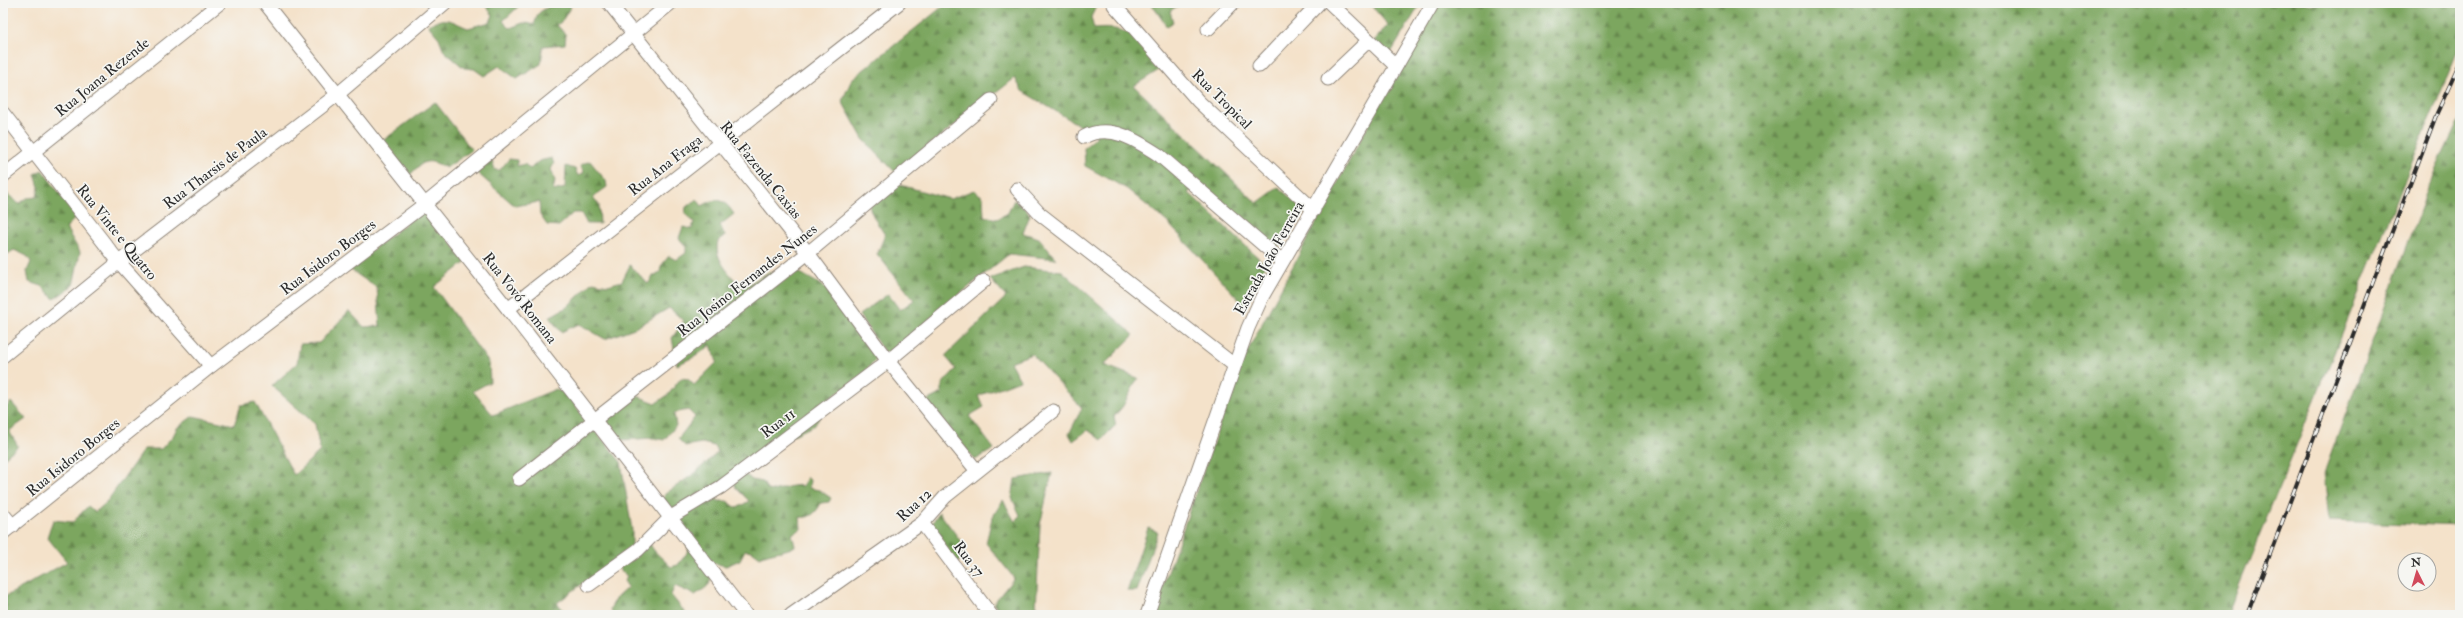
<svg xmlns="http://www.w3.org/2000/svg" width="2463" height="618" font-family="'IM FELL Double Pica',serif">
<defs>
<pattern id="forest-firs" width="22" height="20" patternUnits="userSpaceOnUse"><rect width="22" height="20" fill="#7ca65e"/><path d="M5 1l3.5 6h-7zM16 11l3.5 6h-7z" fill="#66874e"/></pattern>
</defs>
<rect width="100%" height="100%" fill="#f6f6f2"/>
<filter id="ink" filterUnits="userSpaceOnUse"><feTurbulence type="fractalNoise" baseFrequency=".025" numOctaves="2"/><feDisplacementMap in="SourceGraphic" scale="8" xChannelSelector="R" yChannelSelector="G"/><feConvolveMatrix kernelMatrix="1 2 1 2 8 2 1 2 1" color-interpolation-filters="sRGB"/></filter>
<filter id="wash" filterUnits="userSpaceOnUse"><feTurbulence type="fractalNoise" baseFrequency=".012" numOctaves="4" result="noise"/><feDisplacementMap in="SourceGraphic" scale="16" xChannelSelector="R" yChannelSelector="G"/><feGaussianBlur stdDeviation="0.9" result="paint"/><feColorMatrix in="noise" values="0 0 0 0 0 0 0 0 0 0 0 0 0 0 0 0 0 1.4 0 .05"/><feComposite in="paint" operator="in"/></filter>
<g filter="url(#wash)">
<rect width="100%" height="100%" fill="#f4e2ca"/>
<g fill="url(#forest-firs)" stroke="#546844">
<path d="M483,3H519L520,5L503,21L510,28L523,23L534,24C536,21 537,14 540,12C548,6 562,0 571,6L562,21L557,25L566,35L565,44L543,46L541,64L517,79L499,66L484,76L474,69L464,68L444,51L439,38L428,25C448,15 450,21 468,28L490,22L493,15Z"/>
<path d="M947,3H1098L1091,17L1094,29C1133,25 1139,41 1162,68L1134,86L1257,203L1279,187L1302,209L1275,251L1201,187L1188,192L1266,265L1244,305L1167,222L1127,189L1085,166L1084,148L1097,136L1022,91L1015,78L895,172L863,139L842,101L852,79Z"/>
<path d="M1151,3H1182L1170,11L1173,22L1167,27Z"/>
<path d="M1369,3H1421L1389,56L1374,41L1388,25Z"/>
<path d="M1438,3H2460V45L2227,615H1153L1241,363L1399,68Z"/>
<path d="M435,102L472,150L446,168C427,157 423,161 409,176L381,142Z"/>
<path d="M2460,118V526L2329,521L2324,473L2433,175Z"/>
<path d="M483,154L493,163L495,170H500L509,159L517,160V166L525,164L530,169L539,161L552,158L554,164L551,169L555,181L553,191L565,188L566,166L575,169L578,176L584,173L580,165L590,161L606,181L607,187L593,197L599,205L600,224H587L581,213H573L559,226L547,225L540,215L539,202L515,206L475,171Z"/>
<path d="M42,170L77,216L66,228L80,252L73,286L54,299L42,286L29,282L27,271L31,262L27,256L14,250L3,257V190L19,204L27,198L37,197L39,187L35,174Z"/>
<path d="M897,184L950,199L974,190L983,197L984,216L997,219L1008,213L1014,200L1027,210L1030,215L1023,233L1039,238L1056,259L1009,254L886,355L859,315L888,294L900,310L914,300L877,254L885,235L874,218L869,206Z"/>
<path d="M697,199L702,206C718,196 724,199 734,214L720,225L725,236L718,241C713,259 731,275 742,288L769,272L781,279L795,270L830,290L879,356L860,377L828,400L815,425L757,452L733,474L673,509L663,499L665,494L695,473L718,452L714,446L702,443L685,446L678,439L695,417L688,410L674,413L676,426L664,440L653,438L621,440L604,419L634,395L656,403L668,395L681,378L688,379L694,385L717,362L711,345L696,356L677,365L672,338L684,321L669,308L637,327L605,339L579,324L561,332L549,317L567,307L593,282L608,285L622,281L630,265L648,284L653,276L660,272L661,266L669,256L676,260L686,253V247L679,238L683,227L692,229L694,222L685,214L686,207Z"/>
<path d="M425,209L466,262L434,287L489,363L490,382L473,391L493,415L556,389L569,396L580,412L621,462L632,530V546L557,603L568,615H3V598L67,562L47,537L53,520L73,522L88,506L95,512L106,503L144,449H161L173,436L177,428L193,416L234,425L241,405L255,402L294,475L320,451L315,424L272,386L297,363L300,344L319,343L349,311L364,327L380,326L377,288L348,268Z"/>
<path d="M1024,267L1062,271L1134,335L1104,365L1138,378L1123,406L1114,417L1116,425L1101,440L1088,430L1073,441L1069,434L1082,408L1032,354L1010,362L1020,380L978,396L984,407L969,416L994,449L975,460L926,401L942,393V384L956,369L945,356L1006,297L990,279Z"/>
<path d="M11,402L26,419L9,431L18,446L3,459V410Z"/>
<path d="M1052,473L1040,525L1036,610L1032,615H1020L1018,612L1013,615H1003L993,604L1014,578L986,543L992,518L1003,500L1015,522L1020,515L1012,498L1015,479Z"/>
<path d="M746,475L752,480L763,482L767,490C778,493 789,483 803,486L807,477L810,480L809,488L819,490L831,498L829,502L821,503C817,512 810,519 800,517L801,529L792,534L795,546C786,552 772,551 760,557L752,551L745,550L740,560L726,566L713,563C713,583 711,585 695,595L675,586L671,595L687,615H613L610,609L617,597L628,587L624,581L627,576L622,572L620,567L650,544C654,553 664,559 671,567L678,565L689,550L677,519L715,495L718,501H727L737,508L749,501L736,488L734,482Z"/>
<path d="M939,512L966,548L958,563L930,527Z"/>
<path d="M1148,528L1158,532L1137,591H1127Z"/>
</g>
</g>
<g filter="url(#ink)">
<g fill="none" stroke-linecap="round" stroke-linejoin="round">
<defs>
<g id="minor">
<path d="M265,3L508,309L746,615"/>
<path d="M609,3L808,253L888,361L977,471"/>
<path d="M1330,3L1396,66"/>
<path d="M1114,5L1198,101L1314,210"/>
<path d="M1208,29L1233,3"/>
<path d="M1259,66L1319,3"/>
<path d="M1328,79L1368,41"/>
<path d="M3,113L119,262L211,366"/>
<path d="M1084,137C1110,123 1136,140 1159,155L1282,261"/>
<path d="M3,176L220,3"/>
<path d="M1017,189L1040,214L1234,365"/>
<path d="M508,309L899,3"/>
<path d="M3,356L119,262L338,94L445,3"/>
<path d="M519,479L808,253L991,100"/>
<path d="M3,514L13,526"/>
<path d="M922,523L991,615"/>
<path d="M3,533L211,366L425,204L671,3"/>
<path d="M589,585L638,550L671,517L721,487L888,361L984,281"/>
<path d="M791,615L922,523L945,497L1053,411"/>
<path d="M1147,615L1248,328L1262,297L1433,3"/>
</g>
</defs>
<use href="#minor" stroke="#90867a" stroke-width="15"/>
<use href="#minor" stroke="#fff" stroke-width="13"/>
<defs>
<path id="rail" d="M2247,615L2437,113L2460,63"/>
</defs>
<use href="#rail" stroke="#2b2b2b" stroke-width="4"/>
<use href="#rail" stroke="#f6f6f2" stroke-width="2.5" stroke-dasharray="8" stroke-linecap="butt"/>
</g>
</g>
<g text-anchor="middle" stroke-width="3.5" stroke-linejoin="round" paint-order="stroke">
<g font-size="15" fill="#2b2b2b" stroke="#f6f6f2">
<text transform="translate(102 77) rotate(-39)" y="5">Rua Joana Rezende</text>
<text transform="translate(1222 99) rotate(45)" y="5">Rua Tropical</text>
<text transform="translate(665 165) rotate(-38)" y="5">Rua Ana Fraga</text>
<text transform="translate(215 168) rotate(-37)" y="5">Rua Tharsis de Paula</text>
<text transform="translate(761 170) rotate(51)" y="5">Rua Fazenda Caxias</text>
<text transform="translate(117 232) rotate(51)" y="5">Rua Vinte e Quatro</text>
<text transform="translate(328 257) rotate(-37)" y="5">Rua Isidoro Borges</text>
<text transform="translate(1269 258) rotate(-61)" y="5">Estrada João Ferreira</text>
<text transform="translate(747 280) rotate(-38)" y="5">Rua Josino Fernandes Nunes</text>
<text transform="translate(520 298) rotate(52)" y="5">Rua Vovó Romana</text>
<text transform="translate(778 423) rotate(-37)" y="5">Rua 11</text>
<text transform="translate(73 457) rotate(-39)" y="5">Rua Isidoro Borges</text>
<text transform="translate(914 505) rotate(-43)" y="5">Rua 12</text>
<text transform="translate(969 559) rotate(53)" y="5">Rua 37</text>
</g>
</g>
<rect width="2463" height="618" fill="none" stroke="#f6f6f2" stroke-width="16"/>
<g transform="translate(2417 572) rotate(355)"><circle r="19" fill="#f6f6f2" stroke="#a5a5a2"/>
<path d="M0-3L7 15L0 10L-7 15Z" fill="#d1495b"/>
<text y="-6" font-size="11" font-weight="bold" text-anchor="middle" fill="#2b2b2b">N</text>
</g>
</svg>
